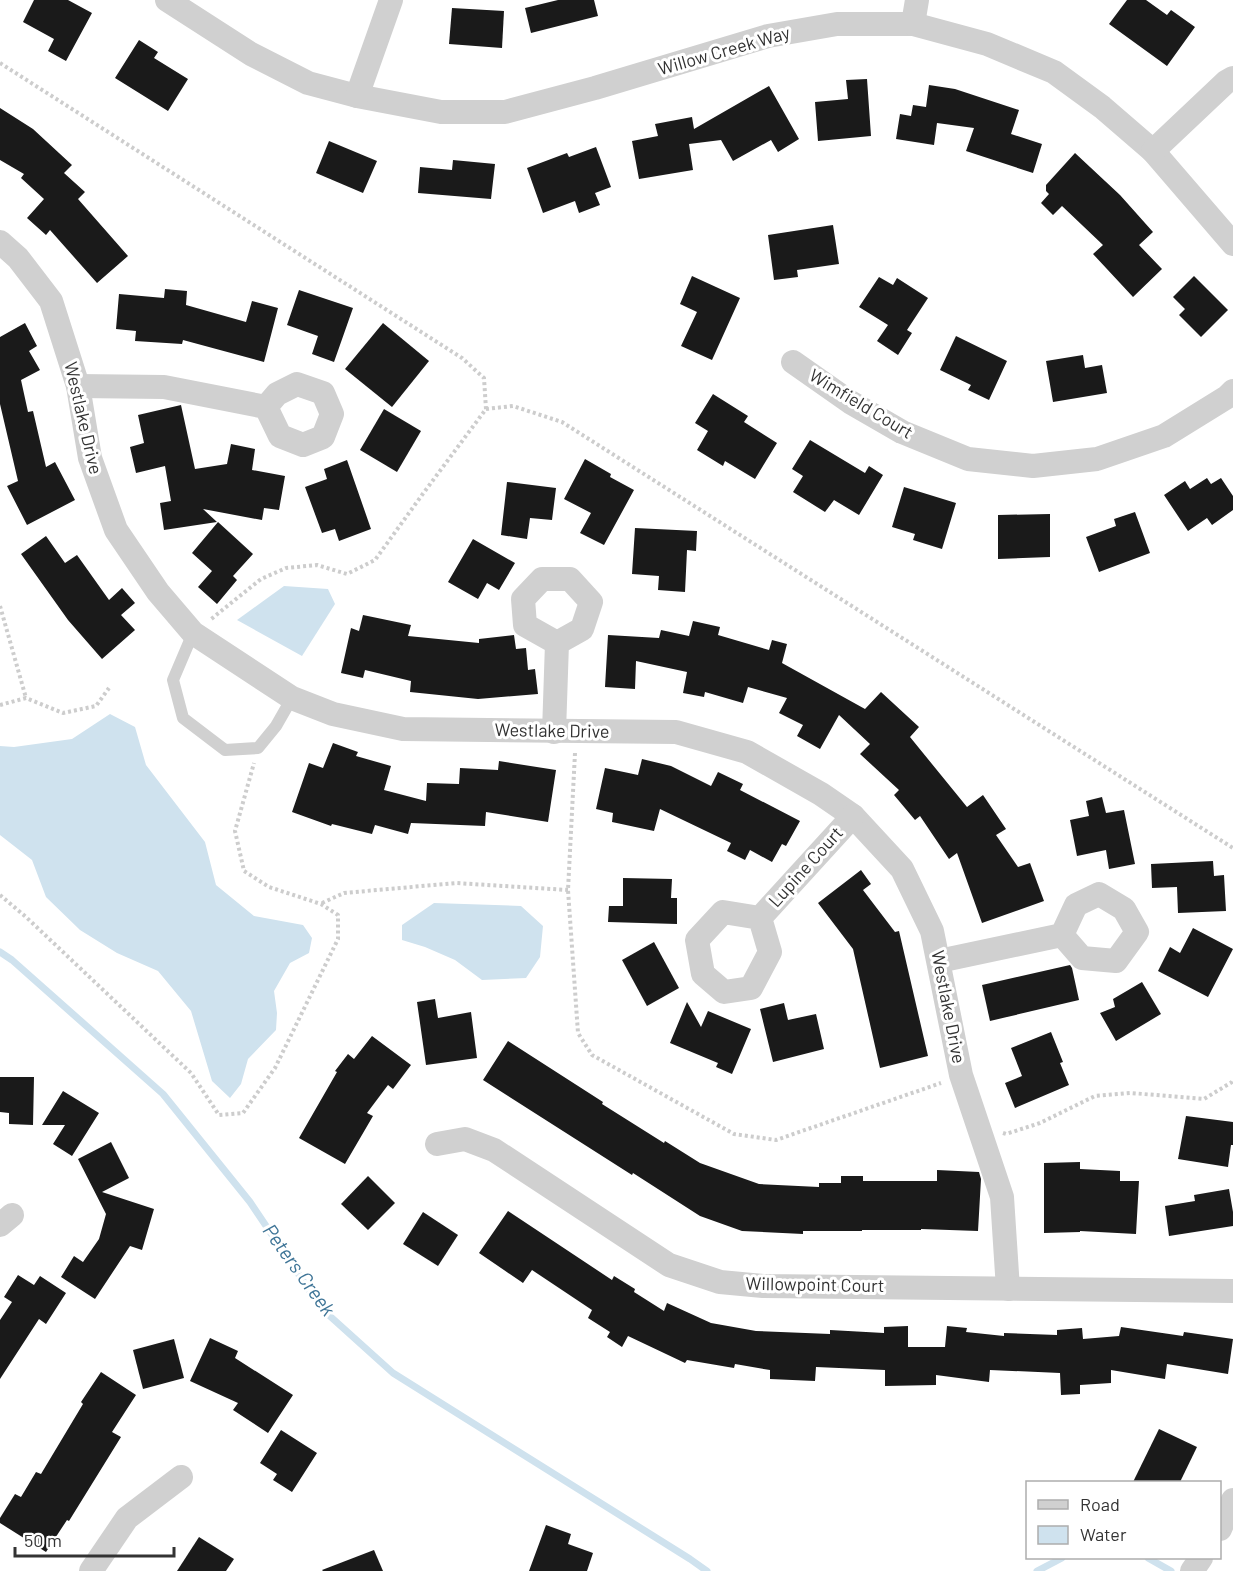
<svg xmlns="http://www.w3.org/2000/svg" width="1233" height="1571" font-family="Barlow,sans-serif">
<rect width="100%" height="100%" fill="#fff"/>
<g fill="#cfe2ee">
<path d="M284,586L328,589L335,604L302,656L237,620Z"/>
<path d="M110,714L135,727L146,765L205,842L216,885L254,916L303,925L312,938L309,953L290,963L274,991L277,1013L276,1030L248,1059L241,1084L230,1098L212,1081L191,1011L158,971L117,953L80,930L46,897L32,860L0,835V746L14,747L72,739Z"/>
<path d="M434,903L521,906L543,926L540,957L526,978L482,980L455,960L425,947L402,940V925Z"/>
</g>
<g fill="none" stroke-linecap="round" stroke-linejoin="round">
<g stroke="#cfe2ee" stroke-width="7">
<path d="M0,952L12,960L163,1094L250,1202L322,1309L393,1373L690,1559L707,1571"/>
<path d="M1148,1558L1171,1571"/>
<path d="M1037,1571L1062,1558"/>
</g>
</g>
<g fill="#1a1a1a">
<path d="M34,0H68L92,13L66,61L48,51L54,39L23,22Z"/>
<path d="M558,0H594L598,16L531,33L525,8Z"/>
<path d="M1127,0H1146L1167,15L1171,10L1195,27L1167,66L1109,24Z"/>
<path d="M452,8L504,11L502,48L449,44Z"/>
<path d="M139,40L158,52L154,58L188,79L168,111L115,78Z"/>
<path d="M867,79L871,136L818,141L815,102L848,99L846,80Z"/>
<path d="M929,85L955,89L1019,110L1011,134L1042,144L1033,173L966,151L974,128L937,123L934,145L896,139L900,114L911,116L913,105L926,107Z"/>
<path d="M769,86L799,139L778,152L771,140L733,161L721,140L689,144L693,170L639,179L632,141L658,136L655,124L692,117L694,129Z"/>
<path d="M0,108L33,129L72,165L64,173L85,192L78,199L128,256L97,283L50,230L46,235L27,218L44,199L21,178L24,174L0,160Z"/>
<path d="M329,141L377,161L363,193L316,173Z"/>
<path d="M596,147L611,187L595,193L600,205L579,213L575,201L543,213L527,168L567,153L569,157Z"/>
<path d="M1075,153L1120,195L1153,232L1139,245L1162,269L1133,297L1093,254L1103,245L1062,206L1053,215L1041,203L1049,194L1046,191V185Z"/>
<path d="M453,160L495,164L491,199L418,193L420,167L452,170Z"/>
<path d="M833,225L839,264L797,270L798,277L774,280L768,235Z"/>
<path d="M692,276L740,298L712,360L681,346L697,312L680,304Z"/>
<path d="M1194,276L1228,310L1201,337L1179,315L1185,309L1173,297Z"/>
<path d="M879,277L893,285L897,278L928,298L907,330L912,333L898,355L877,341L888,325L859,307Z"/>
<path d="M165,289L187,291L186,305L246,322L252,301L278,308L264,362L183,340L182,344L135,341L136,331L116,329L119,294L164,298Z"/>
<path d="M299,290L353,308L334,362L312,354L318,336L287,325Z"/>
<path d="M25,323L37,346L29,351L40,370L21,380L28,412L33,411L46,467L55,462L75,500L27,525L7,486L18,481L0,404V337Z"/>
<path d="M383,323L429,361L392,407L345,369Z"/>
<path d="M956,336L1007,361L989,400L968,390L971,385L940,370Z"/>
<path d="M1083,355L1085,368L1102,365L1107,393L1053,402L1046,361Z"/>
<path d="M713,394L748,416L744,422L777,443L755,479L725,461L723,466L697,450L708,431L695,423Z"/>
<path d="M181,405L195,469L227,464L231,444L255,449L252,470L285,476L279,510L264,508L262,520L203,509L217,522L164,530L160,503L171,501L165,466L136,473L130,447L144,443L138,415Z"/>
<path d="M384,409L421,431L397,472L360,450Z"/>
<path d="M810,440L865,473L869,466L883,475L859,515L834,500L825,512L793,492L803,476L792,469Z"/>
<path d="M585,459L611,474L610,477L634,490L604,545L580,533L591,513L564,499Z"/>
<path d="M347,460L371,529L339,541L335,529L322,533L305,487L327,479L324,469Z"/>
<path d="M1207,478L1211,484L1221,478L1233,496V510L1212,525L1207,518L1188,531L1164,495L1185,481L1190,489Z"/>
<path d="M507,482L556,488L552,520L530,518L527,539L501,535Z"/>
<path d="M904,487L956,503L942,549L913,540L915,534L892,527Z"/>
<path d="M1135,512L1150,553L1099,572L1086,537L1116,526L1114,519Z"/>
<path d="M1050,514V557L998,559V515Z"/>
<path d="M218,522L253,554L233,576L237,580L217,604L198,587L212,571L192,553Z"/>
<path d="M635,528L697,531L696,551L687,550L685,592L658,590L659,576L632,574Z"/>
<path d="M46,536L65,563L77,555L109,600L122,588L135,603L121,615L135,630L102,659L68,620L21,554Z"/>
<path d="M473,539L515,563L499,590L487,583L478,599L448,582Z"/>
<path d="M363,615L411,625L408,636L479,643V639L514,635L516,649L526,648L528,670L535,669L538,694L478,699L410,692L411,681L365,670L363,678L341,673L351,628L359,631Z"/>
<path d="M693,621L720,627L718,635L769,650L772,640L787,644L782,663L865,709L881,692L919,727L910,737L967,807L983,795L1006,829L996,835L1018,867L1030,863L1044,901L982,923L957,853L949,859L920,816L915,820L894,795L899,790L860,754L870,744L839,715L820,749L797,736L803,725L779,713L787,698L748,687L743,703L705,692L704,697L683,693L687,672L636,661L635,689L605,687L608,635L659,638L661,630L689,636Z"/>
<path d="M333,743L358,752L356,756L391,766L384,790L426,801L427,783L459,784L460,768L498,770L499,761L556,770L548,822L486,812L485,826L411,823L408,834L375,825L372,834L332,824L331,826L292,812L309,763L323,768Z"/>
<path d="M642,759L671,766L711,786L718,772L743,784L740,790L800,821L786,846L782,844L772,862L750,850L745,860L727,851L731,843L660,809L654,831L612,822L613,813L596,809L605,768L638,775Z"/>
<path d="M1102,797L1106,813L1124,810L1135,864L1109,869L1106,850L1077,856L1070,820L1089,816L1086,801Z"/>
<path d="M1213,861L1214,876L1224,875L1226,911L1178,913L1177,887L1152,888L1151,864Z"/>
<path d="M861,870L871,884L863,890L895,932L899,931L928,1056L880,1068L853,949L818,903Z"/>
<path d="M623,878L672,879L671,898H677V924L608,922L609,906H623Z"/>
<path d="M1193,928L1233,949L1208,997L1158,971L1170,947L1180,953Z"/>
<path d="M654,942L679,988L647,1006L622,960Z"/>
<path d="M1070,965L1072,968L1079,1000L990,1021L982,985Z"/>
<path d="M1142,982L1161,1014L1116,1041L1100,1013L1115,1007L1113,999Z"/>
<path d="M435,999L438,1018L471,1012L477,1058L426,1065L417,1002Z"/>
<path d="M687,1002L701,1027L708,1011L751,1029L732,1074L716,1067L718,1063L670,1043Z"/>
<path d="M784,1003L788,1020L816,1014L824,1049L773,1062L760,1009Z"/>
<path d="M1051,1032L1063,1062L1060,1063L1069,1085L1015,1108L1005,1083L1022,1076L1011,1048Z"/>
<path d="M372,1036L411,1065L393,1089L388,1085L367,1113L373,1116L345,1164L299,1138L337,1072L335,1071L348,1054L354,1059Z"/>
<path d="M508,1041L603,1102L602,1104L664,1143L665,1141L700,1163L759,1184L819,1187V1183H841V1176H863V1181H937V1170L979,1172L981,1179L978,1231L921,1229V1230H862V1231H803V1234L742,1231L700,1216L633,1173L632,1175L483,1080Z"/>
<path d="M0,1077H34L33,1125L9,1124V1113L0,1112Z"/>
<path d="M63,1091L99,1113L72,1156L53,1144L65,1125H42Z"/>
<path d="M1186,1116L1233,1122V1145H1231L1228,1167L1178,1159Z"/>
<path d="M111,1142L129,1178L102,1192L154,1209L142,1250L130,1246L95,1299L61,1277L74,1256L83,1262L99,1239L106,1214L78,1159Z"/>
<path d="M1080,1162V1169L1120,1171V1181H1139L1136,1234L1080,1231V1232L1044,1233V1163Z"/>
<path d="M368,1176L395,1203L368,1230L341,1204Z"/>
<path d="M1229,1189L1233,1212V1226L1169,1236L1165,1206L1195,1201L1194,1195Z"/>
<path d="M508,1211L612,1280L614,1276L635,1289L634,1292L664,1311L667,1303L711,1323L756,1331L830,1334V1330L884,1333V1327L908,1326V1347H945L947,1326L967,1328L966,1332L1004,1336V1333L1057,1335V1330L1082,1328L1083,1339L1119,1336L1121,1327L1183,1336L1184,1332L1233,1339L1228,1374L1167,1364L1165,1379L1111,1370V1383L1080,1385V1394L1061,1395L1060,1373L990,1370L989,1382L936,1375V1385L885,1386V1370L816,1367L815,1381L770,1379V1370L735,1364L734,1368L687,1360L685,1363L628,1336L622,1347L607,1337L610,1332L588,1318L592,1310L532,1270L523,1283L479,1253Z"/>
<path d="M423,1212L458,1235L438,1266L403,1244Z"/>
<path d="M18,1275L34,1285L40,1276L66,1293L46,1324L39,1319L0,1379V1320L12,1302L4,1297Z"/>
<path d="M210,1338L238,1351L235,1358L293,1395L268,1433L233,1410L238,1403L190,1381Z"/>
<path d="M174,1339L184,1378L143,1389L133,1350Z"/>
<path d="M101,1372L136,1395L112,1432L121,1437L69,1521L67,1520L46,1552L0,1523V1518L15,1494L21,1497L36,1472L41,1474L83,1404L81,1402Z"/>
<path d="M1159,1429L1197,1447L1180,1482H1133Z"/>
<path d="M281,1430L317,1453L292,1492L273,1480L277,1474L260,1463Z"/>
<path d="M546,1525L571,1534L568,1544L593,1553L587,1571H529Z"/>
<path d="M199,1537L234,1559L226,1571H177Z"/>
<path d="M374,1550L383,1571H323L322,1570Z"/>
</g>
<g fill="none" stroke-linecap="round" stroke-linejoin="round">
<g stroke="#cdcdcd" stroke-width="4" stroke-dasharray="3 3" stroke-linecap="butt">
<path d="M0,63L462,358L484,378L486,409L422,495L375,560L347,574L317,565L286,568L261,579L210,620"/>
<path d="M486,409L513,406L562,422L1233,848"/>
<path d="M0,606L26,698"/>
<path d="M0,705L26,698L63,713L96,706L109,688"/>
<path d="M575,753L568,890L578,1033L592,1055L734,1134L776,1140L941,1083"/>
<path d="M0,895L26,917L191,1073L219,1115L243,1113L275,1068L338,939V915L321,904L269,887L244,871L235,831L254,763"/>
<path d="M322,903L344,893L456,883L568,890"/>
<path d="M1003,1133L1006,1134L1040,1123L1095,1096L1131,1093L1204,1099L1232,1082L1233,1080"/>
</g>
<path stroke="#d0d0d0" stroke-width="12" d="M193,633L173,680L183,718L225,750L258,748L276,726L292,698"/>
<g stroke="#d0d0d0" stroke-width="24">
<path d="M167,0L251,54L308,83L357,96L441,112H505L595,88L768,36L837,24H913L987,44L1054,72L1102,107L1153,151L1233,244"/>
<path d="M913,24L917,0"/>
<path d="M357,96L391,0"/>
<path d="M1153,151L1226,82L1233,78"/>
<path d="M0,242L18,258L51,301L78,386L90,458L116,530L158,592L193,633L292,698L333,714L403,729L676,732L747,752L821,794L853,816L902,869L932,931L961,1075L1002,1197L1008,1289"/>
<path d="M793,362L850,402L902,432L968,459L1033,466L1097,459L1164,436L1227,397L1233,391"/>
<path d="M78,386L164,387L266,407L280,436L303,445L323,437L332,414L323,393L297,384L277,394L266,407"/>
<path d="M554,732L557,643L582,629L591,602L570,579H542L523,599L525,625L557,643"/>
<path d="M760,918L770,952L751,988L724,992L703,974L697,940L723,912L760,918L853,816"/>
<path d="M939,961L1062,935L1082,958L1116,961L1137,932L1124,909L1099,894L1076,905L1062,935"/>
<path d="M437,1144L465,1139L494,1150L669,1265L720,1282L763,1286L1233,1291"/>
<path d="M0,1225L12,1215"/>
<path d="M1220,1529L1233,1500"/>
<path d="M91,1571L127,1518L181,1477"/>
<path d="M1192,1571L1201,1558"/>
</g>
</g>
<g text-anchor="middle" stroke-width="6" stroke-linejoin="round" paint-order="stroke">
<g font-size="18" fill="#333" stroke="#fff">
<text transform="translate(724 51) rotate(-16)" y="6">Willow Creek Way</text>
<text transform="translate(861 404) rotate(31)" y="6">Wimfield Court</text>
<text transform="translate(83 418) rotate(77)" y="6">Westlake Drive</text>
<text transform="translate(552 731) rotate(1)" y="6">Westlake Drive</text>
<text transform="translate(806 867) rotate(-48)" y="6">Lupine Court</text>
<text transform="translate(948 1007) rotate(79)" y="6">Westlake Drive</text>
<text transform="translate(815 1285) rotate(1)" y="6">Willowpoint Court</text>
</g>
<g font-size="20" font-style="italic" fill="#3f7597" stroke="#fff">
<text transform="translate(299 1270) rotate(54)" y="7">Peters Creek</text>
</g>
</g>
<rect x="1026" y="1481" width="195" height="78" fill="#ffffff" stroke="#adadad" stroke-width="1.5"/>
<rect x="1038" y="1500" width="30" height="9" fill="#d0d0d0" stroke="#adadad" stroke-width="1.5"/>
<text x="1080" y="1511" font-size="18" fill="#333333">Road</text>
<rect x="1038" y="1526" width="30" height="18" fill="#cfe2ee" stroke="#adadad" stroke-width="1.5"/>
<text x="1080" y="1541" font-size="18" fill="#333333">Water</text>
<path d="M15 1547v9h159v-9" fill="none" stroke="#333333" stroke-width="3"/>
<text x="24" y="1547" font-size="18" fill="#333333" stroke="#ffffff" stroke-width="4.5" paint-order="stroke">50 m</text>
</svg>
